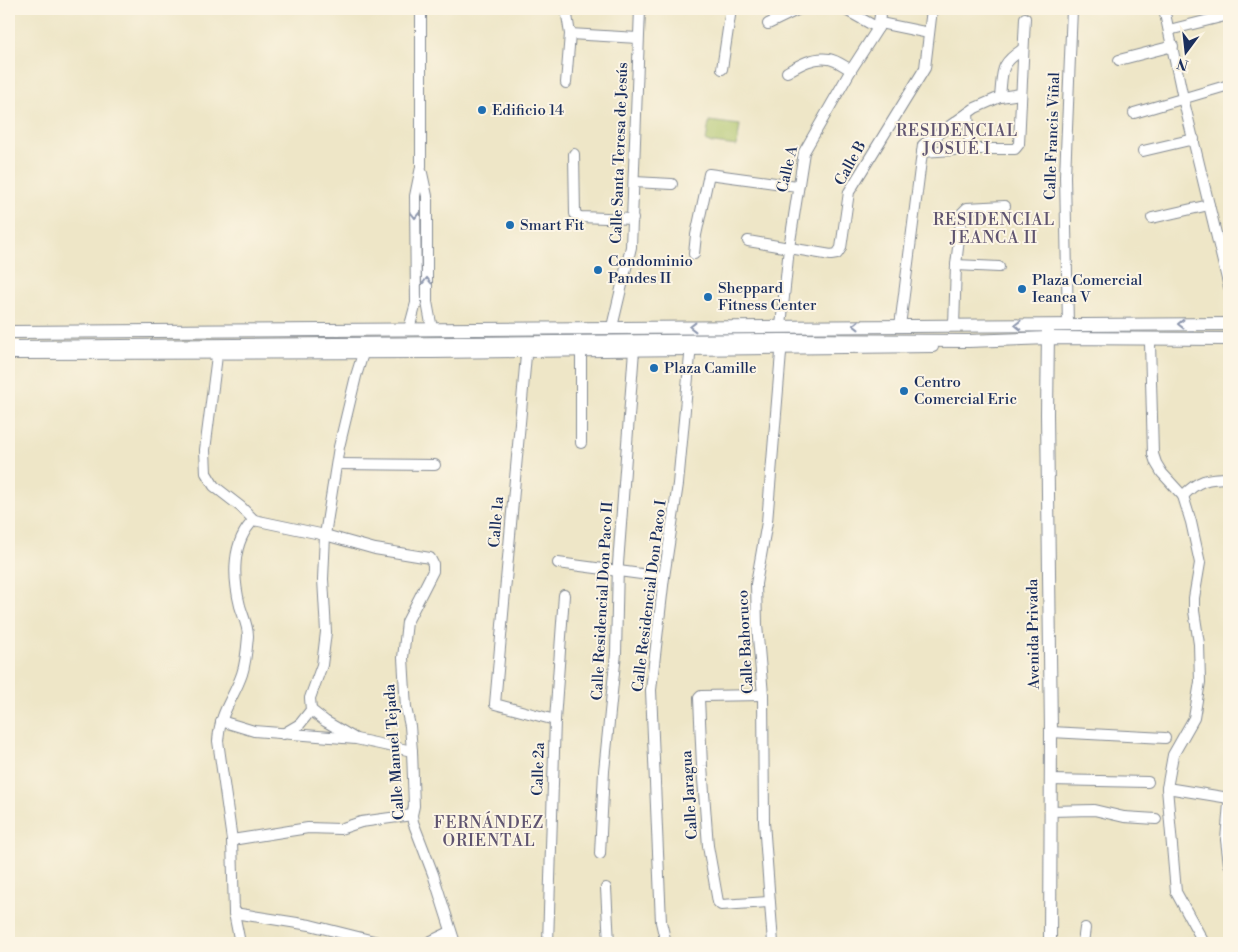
<svg xmlns="http://www.w3.org/2000/svg" width="1238" height="952" font-family="'Libre Bodoni',serif">
<rect width="100%" height="100%" fill="#fcf5e5"/>
<filter id="ink" filterUnits="userSpaceOnUse"><feTurbulence type="fractalNoise" baseFrequency=".02" numOctaves="2"/><feDisplacementMap in="SourceGraphic" scale="10" xChannelSelector="R" yChannelSelector="G"/><feConvolveMatrix kernelMatrix="1 2 1 2 8 2 1 2 1" color-interpolation-filters="sRGB"/></filter>
<filter id="wash" filterUnits="userSpaceOnUse"><feTurbulence type="fractalNoise" baseFrequency=".0096" numOctaves="4" result="noise"/><feDisplacementMap in="SourceGraphic" scale="20" xChannelSelector="R" yChannelSelector="G"/><feGaussianBlur stdDeviation="1.12" result="paint"/><feColorMatrix in="noise" values="0 0 0 0 0 0 0 0 0 0 0 0 0 0 0 0 0 1.4 0 .05"/><feComposite in="paint" operator="in"/></filter>
<g filter="url(#wash)">
<rect width="100%" height="100%" fill="#eee6c7"/>
<path fill="#abc267" stroke="#637862" d="M709,121L740,125L737,146L706,142Z"/>
</g>
<g filter="url(#ink)">
<g fill="none" stroke-linecap="round" stroke-linejoin="round">
<defs>
<g id="minor">
<path d="M844,9L878,28"/>
<path d="M1164,9L1183,98L1229,287"/>
<path d="M880,23L929,33"/>
<path d="M768,24L799,9"/>
<path d="M1169,30L1229,15"/>
<path d="M570,34L638,38"/>
<path d="M1119,60L1173,46"/>
<path d="M722,69L731,9"/>
<path d="M787,72C799,65 814,56 829,59C836,60 844,66 851,70"/>
<path d="M566,83L570,34L566,9"/>
<path d="M1000,97C1003,70 999,65 1023,49"/>
<path d="M968,113L970,149"/>
<path d="M1134,113L1229,85"/>
<path d="M1143,151L1194,139"/>
<path d="M922,152L970,149H1015L1019,144L1025,18"/>
<path d="M574,154L575,214L580,217L633,219"/>
<path d="M422,173L427,196V302L432,329"/>
<path d="M634,182L672,184"/>
<path d="M1152,218L1209,205"/>
<path d="M748,241L831,255L837,254L841,248L849,192L925,68L932,9"/>
<path d="M694,254L696,235L709,174L797,186"/>
<path d="M956,265L999,267"/>
<path d="M1068,325L1065,176L1072,9"/>
<path d="M781,326L789,248L804,152L851,70L878,28L881,9"/>
<path d="M900,326L923,145L975,108L1000,97L1021,94"/>
<path d="M954,326L956,265L962,213L967,208L1005,206"/>
<path d="M612,327L631,247L640,9"/>
<path d="M409,329L416,303L415,196L421,167V9"/>
<path d="M1150,343L1153,454L1156,463L1162,473L1183,496L1191,522L1200,563L1194,598V611L1199,644L1200,682L1194,718L1173,755L1167,788L1176,892L1204,943"/>
<path d="M527,344L495,704L555,720"/>
<path d="M218,348L205,450L206,473L214,486L241,507L254,520"/>
<path d="M9,354L432,353L933,347"/>
<path d="M581,443V350"/>
<path d="M337,464L435,465"/>
<path d="M1183,496C1198,480 1208,478 1229,478"/>
<path d="M254,520L325,535L375,549L430,558L433,564V571L407,622L403,658L406,708L410,726L412,751L414,806L412,815L413,822L433,874L455,943"/>
<path d="M558,563L664,577"/>
<path d="M763,695L701,696L699,698L702,766L708,846L718,902L721,905L769,902"/>
<path d="M311,710L325,721L354,738"/>
<path d="M221,721L254,731L356,739L412,751"/>
<path d="M1051,732L1165,738"/>
<path d="M283,734L300,724L311,710L310,698L322,665L326,632L323,579L325,535L339,447L356,376L365,347"/>
<path d="M1050,780L1148,782"/>
<path d="M1167,788L1229,798"/>
<path d="M1229,803L1226,840L1229,864"/>
<path d="M1050,811L1094,810L1124,817L1156,819"/>
<path d="M232,840L308,828L340,829L361,822L412,815"/>
<path d="M600,854L604,771L616,653L618,564L634,350"/>
<path d="M606,888L609,943"/>
<path d="M234,913L310,925L382,943"/>
<path d="M240,943L234,913L232,840L218,741C220,711 233,700 242,674C246,662 247,648 248,636C248,626 243,616 240,606C233,578 231,542 254,520"/>
<path d="M427,943L450,932"/>
<path d="M548,943L555,720L564,595"/>
<path d="M666,943L661,922L651,690L664,577L678,484L691,345"/>
<path d="M773,943L764,822L763,695L757,625L756,584L767,522L782,341"/>
<path d="M1083,943L1085,928"/>
</g>
<g id="major">
<path d="M1048,331L1047,414L1051,732L1050,943"/>
<path d="M9,332L1229,324"/>
<path d="M9,347L782,340L968,341L1048,338L1229,339"/>
</g>
</defs>
<use href="#minor" stroke="#848a92" stroke-width="12"/>
<use href="#major" stroke="#848a92" stroke-width="14"/>
<use href="#minor" stroke="#fff" stroke-width="10"/>
<use href="#major" stroke="#fff" stroke-width="12"/>
</g>
<defs><path id="oneway-chevron" d="M-2-3.5L2.5 0L-2 3.5" fill="none" stroke-width="1.6" stroke-linecap="round" stroke-linejoin="round" transform="scale(1.25)"/></defs>
<g stroke="#8d97ae">
<use href="#oneway-chevron" transform="translate(415 215) rotate(90)"/>
<use href="#oneway-chevron" transform="translate(427 281) rotate(-90)"/>
<use href="#oneway-chevron" transform="translate(1181 324) rotate(180)"/>
<use href="#oneway-chevron" transform="translate(856 325) rotate(180)"/>
<use href="#oneway-chevron" transform="translate(1018 325) rotate(-179)"/>
<use href="#oneway-chevron" transform="translate(693 327) rotate(180)"/>
</g>
</g>
<g fill="#1f6fb2" stroke="#fcf5e5" stroke-width="2">
<circle cx="482" cy="110" r="5"/>
<circle cx="510" cy="225" r="5"/>
<circle cx="598" cy="270" r="5"/>
<circle cx="1022" cy="289" r="5"/>
<circle cx="708" cy="297" r="5"/>
<circle cx="654" cy="368" r="5"/>
<circle cx="904" cy="391" r="5"/>
</g>
<g text-anchor="middle" stroke-width="4" stroke-linejoin="round" paint-order="stroke">
<g font-size="15" fill="#1b2f5e" stroke="#fcf5e5" text-anchor="start">
<text x="492" y="115">Edificio 14</text>
<text x="520" y="230">Smart Fit</text>
<text x="608" y="266">Condominio<tspan x="608" dy="17">Pandes II</tspan></text>
<text x="1032" y="285">Plaza Comercial<tspan x="1032" dy="17">Ieanca V</tspan></text>
<text x="718" y="293">Sheppard<tspan x="718" dy="17">Fitness Center</tspan></text>
<text x="664" y="373">Plaza Camille</text>
<text x="914" y="387">Centro<tspan x="914" dy="17">Comercial Eric</tspan></text>
</g>
<g font-size="15" fill="#1b2f5e" stroke="#fcf5e5">
<text transform="translate(1052 136) rotate(-88)" y="5">Calle Francis Viñal</text>
<text transform="translate(619 153) rotate(-88)" y="5">Calle Santa Teresa de Jesús</text>
<text transform="translate(850 163) rotate(-61)" y="5">Calle B</text>
<text transform="translate(787 169) rotate(-77)" y="5">Calle A</text>
<text transform="translate(496 522) rotate(-85)" y="5">Calle 1a</text>
<text transform="translate(649 596) rotate(-83)" y="5">Calle Residencial Don Paco I</text>
<text transform="translate(602 601) rotate(-87)" y="5">Calle Residencial Don Paco II</text>
<text transform="translate(1033 634) rotate(-91)" y="5">Avenida Privada</text>
<text transform="translate(745 642) rotate(-93)" y="5">Calle Bahoruco</text>
<text transform="translate(394 752) rotate(-94)" y="5">Calle Manuel Tejada</text>
<text transform="translate(538 769) rotate(-88)" y="5">Calle 2a</text>
<text transform="translate(689 795) rotate(-94)" y="5">Calle Jaragua</text>
</g>
<g font-size="16" letter-spacing="1" fill="#5f5470" stroke="#fcf5e5">
<text x="957" y="136">RESIDENCIAL<tspan x="957" dy="18">JOSUÉ I</tspan></text>
<text x="994" y="225">RESIDENCIAL<tspan x="994" dy="18">JEANCA II</tspan></text>
<text x="489" y="828">FERNÁNDEZ<tspan x="489" dy="18">ORIENTAL</tspan></text>
</g>
</g>
<rect width="1238" height="952" fill="none" stroke="#fcf5e5" stroke-width="30"/>
<g transform="translate(1186 52) rotate(195)" stroke="#fcf5e5" stroke-width="4" paint-order="stroke">
<path d="M0-4L9 19L0 12L-9 19Z" fill="#1b2f5e"/>
<text y="-8" font-size="14" font-weight="bold" text-anchor="middle" fill="#1b2f5e">N</text>
</g>
</svg>
